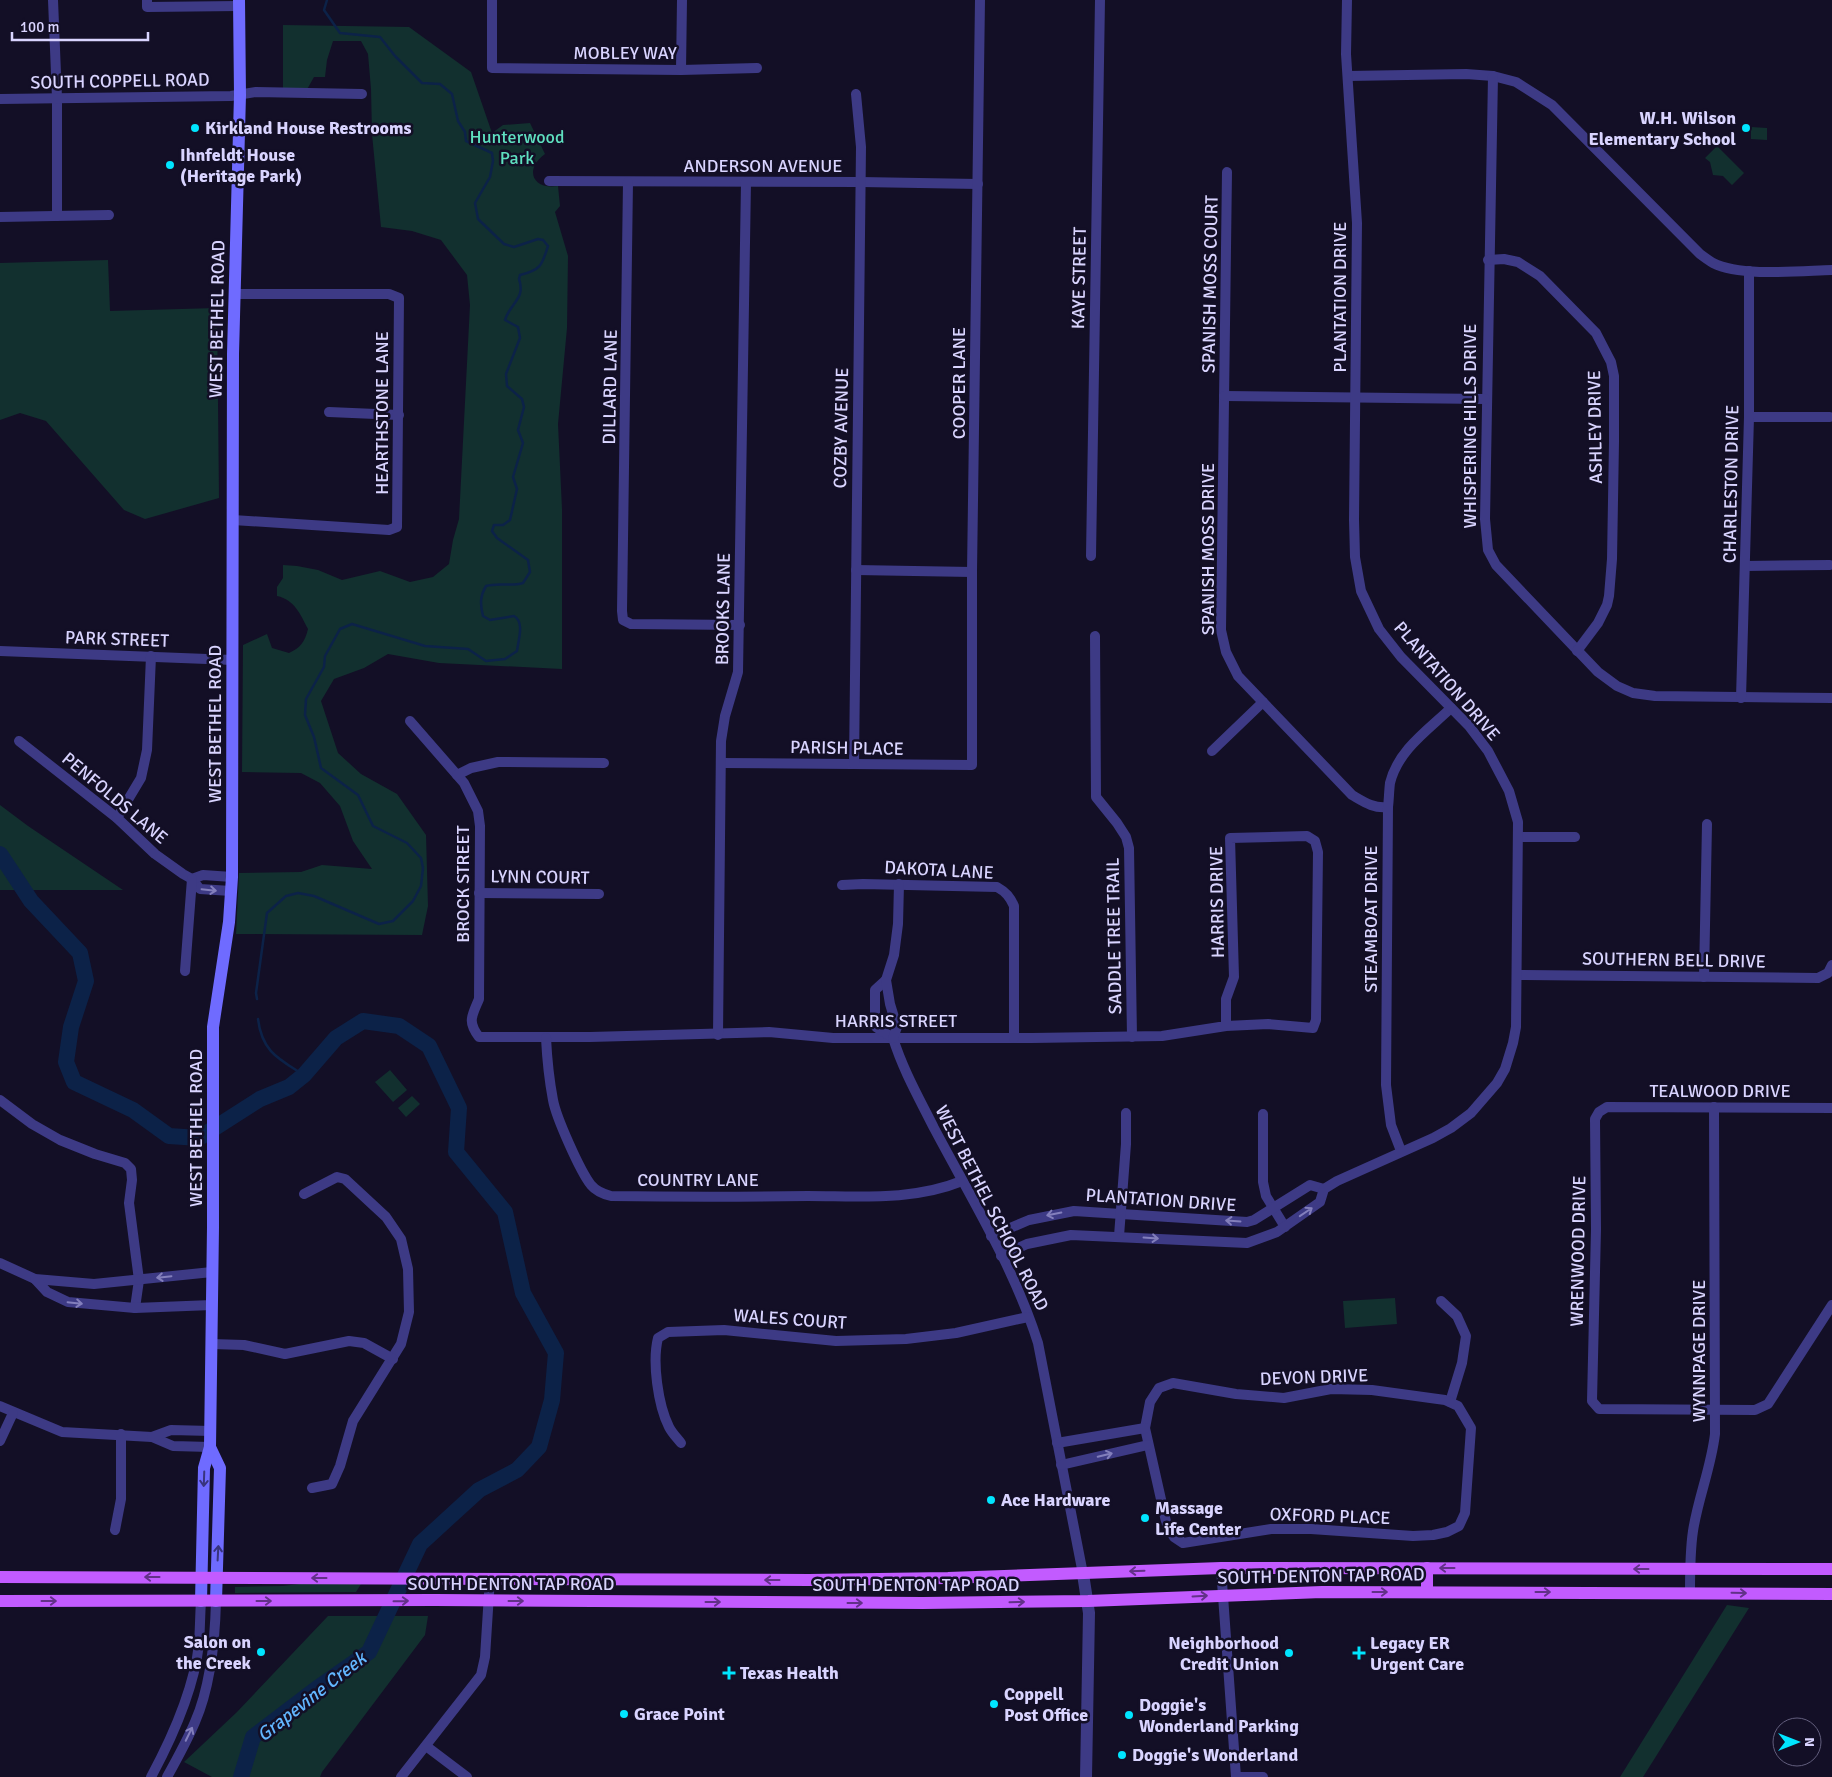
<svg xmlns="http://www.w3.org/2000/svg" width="1832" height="1777" font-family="Signika,sans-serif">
<rect width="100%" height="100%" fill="#130f26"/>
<g fill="#12302f">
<path d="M283,25L409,27L471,72L492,133L503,125L530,123L545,154C524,169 532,190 558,186L560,206L555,212L568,256L567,328L558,424L562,509V669L439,663L388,654L364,668L334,679L321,701L338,753L361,774L397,794L426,835L428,906L422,935L236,934L239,873L301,872L322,865L372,869L353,841L340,806L320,783L301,773L242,772L243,645L267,634L272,648L289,653C300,648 305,642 308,629C300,614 295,600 277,596V587L283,578V565L297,566L318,570L342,580L380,571L410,582L433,577L449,564L453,540L459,519L470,305L467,275L441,240L412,231L381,227L372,134L371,89L368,54L361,41H333L327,60L325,77H314L305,93L283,94Z"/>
<path d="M1751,127L1767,128V140L1751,139Z"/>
<path d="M1717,146L1744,173L1732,185L1723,176L1713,175L1710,162L1705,158Z"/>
<path d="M108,260L110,311L217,308L219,498L145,519L124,510L46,421L20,413L0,420V263Z"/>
<path d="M0,805L28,826L123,890H0Z"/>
<path d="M390,1070L407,1090L393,1102L375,1082Z"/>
<path d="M412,1096L420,1104L406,1117L398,1108Z"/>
<path d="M1395,1298L1397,1324L1345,1328L1343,1301Z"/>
<path d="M299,1584H361L356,1592L235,1593V1587L283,1586Z"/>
<path d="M1727,1605L1749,1608L1643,1777H1620Z"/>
<path d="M328,1616H428L425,1635L322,1772L320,1777H212L184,1762L237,1712Z"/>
</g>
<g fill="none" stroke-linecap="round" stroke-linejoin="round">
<g stroke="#0c2248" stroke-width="2.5">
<path d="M257,999L256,993L267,913L286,896L298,893L314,896L379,924L393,921L413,901L421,886L423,868L421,858L407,843L373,826L358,795L321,768L314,737L305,715L306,699L324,667L325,656L340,629L352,624L425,646L468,649L486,661L505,659L517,651C518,641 525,622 514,616L490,620L483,616C480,604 480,596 486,586C499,582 511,587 523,583L530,572L528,560L497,538L492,531L494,525H503L510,520L517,489L513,477L523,443L518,430L524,407L522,399L507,386L506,374L520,338L518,327L505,320C510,303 526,299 519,279L520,275C541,270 542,265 548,246L543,240L538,239L514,247L504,244L478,219L475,203L490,177L493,161L492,153L466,141L465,132L458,121L452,94L440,84L422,83L395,56L380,37L340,33L324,10L327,0"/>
<path d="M258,1019C262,1052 279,1059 304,1075"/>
</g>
<path stroke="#0c2248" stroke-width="16" d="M0,854L31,901L80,953L86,981L71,1027L66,1062L74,1082L133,1110L169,1136L199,1138L260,1099L289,1087L304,1075L336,1038L363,1021L399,1026L429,1046L459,1108L456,1152L505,1212L523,1293L556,1353L552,1400L539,1447L517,1470L479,1490L420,1544L369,1652L316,1689L253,1737L241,1777"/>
<g stroke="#3d3a85" stroke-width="10">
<path d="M53,0L57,98V216"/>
<path d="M147,0V7L239,6"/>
<path d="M492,0V68L681,70L757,68"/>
<path d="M681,70L682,0"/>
<path d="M1348,76L1466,74L1493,76L1516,82L1552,105L1700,254C1704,257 1708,260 1713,263C1741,277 1799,271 1832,270"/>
<path d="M1493,76L1485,519L1488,550L1496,565L1598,672L1617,686L1633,693L1655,696L1832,698"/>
<path d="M0,99L231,96L256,92L362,94"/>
<path d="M1227,172L1221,630L1226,652L1238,676L1352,795C1364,802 1374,809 1388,807"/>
<path d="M549,181L861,182L978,184"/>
<path d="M628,182L622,611L623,620L631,624L740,625"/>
<path d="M0,217L109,215"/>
<path d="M1488,260L1504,259L1518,262L1540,276L1596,333L1611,362L1614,376V442L1612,559L1609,596L1607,605L1598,623L1577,651"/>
<path d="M1224,396L1485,399"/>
<path d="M329,412L399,415"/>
<path d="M1749,417H1830"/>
<path d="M233,520L389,530L397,527L399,298L389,294H235"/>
<path d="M1091,556L1100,0"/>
<path d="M1746,566L1830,565"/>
<path d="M856,570L972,572"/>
<path d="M1095,636L1096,797L1117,823L1126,837L1129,848L1132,1037"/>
<path d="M0,651L233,660"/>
<path d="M1741,698L1749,417V271"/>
<path d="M410,721L464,783L478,811L480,826L479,999C472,1016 467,1021 479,1037H590L769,1032L833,1038H1032L1162,1036L1226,1026L1268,1024L1313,1028L1316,1020L1318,852L1315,841L1307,836L1230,838L1234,977L1226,999V1026"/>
<path d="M19,741L117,818L155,854L183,874L192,879L200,889L231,891"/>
<path d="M1212,751L1263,702"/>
<path d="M721,763L972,765V572L980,0"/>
<path d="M854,764L861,147L856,94"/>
<path d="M457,775L471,768L498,762L604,763"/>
<path d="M117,818L141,778L147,750L151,656"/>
<path d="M1518,837H1575"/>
<path d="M192,879L203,875L232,877"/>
<path d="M842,885L863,884L997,887C1006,892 1010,897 1014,906V1038"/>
<path d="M479,893L599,894"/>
<path d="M185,971L192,879"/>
<path d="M1518,975L1818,978L1828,973L1832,965"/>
<path d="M1704,977L1707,824"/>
<path d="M886,980L875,990V1024L876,1027L893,1038"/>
<path d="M718,1035L721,741L725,716L738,672L746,182"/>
<path d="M546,1038C547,1058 549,1079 553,1100C556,1117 580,1171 591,1185C596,1191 603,1194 611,1196C677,1197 742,1197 808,1196C860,1196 913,1201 962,1181"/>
<path d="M893,1038C903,1070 919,1098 934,1128C971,1198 1014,1267 1038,1343L1083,1574"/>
<path d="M893,1038L897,1027L890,1004L886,980L894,955L898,924L899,884"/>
<path d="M0,1100L32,1124L60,1140L95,1154L125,1163L131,1169L132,1180L129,1203L139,1280L135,1308"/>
<path d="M1832,1108L1607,1107L1599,1112L1595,1119L1596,1229L1592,1401L1599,1409L1755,1410L1768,1404L1832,1305"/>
<path d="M1263,1114V1182L1266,1196L1285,1227"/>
<path d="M1401,1151L1391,1125L1386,1085L1388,807C1389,799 1389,791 1390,783C1398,750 1428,730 1451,708"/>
<path d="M304,1194L337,1177L345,1179L386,1217L401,1239L408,1269L409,1312L401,1344L353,1421L340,1466L332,1484L312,1488"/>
<path d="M991,1236L1029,1220L1074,1211L1247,1222L1254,1220L1310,1185L1324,1189"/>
<path d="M1119,1236L1126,1144V1113"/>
<path d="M1001,1256L1027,1244L1071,1235L1247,1243L1277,1232L1320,1202L1324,1189L1337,1181L1433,1138L1451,1128L1471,1113L1497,1083L1505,1069L1513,1043L1516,1027L1518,822L1509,791L1488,751L1469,726L1401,657L1379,629L1361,591L1355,557L1354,520L1357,223L1346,54L1347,0"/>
<path d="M0,1263L35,1279L94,1284L212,1272"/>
<path d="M35,1279L47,1292L68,1302L135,1308L212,1305"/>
<path d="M1441,1301L1457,1316L1466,1336L1462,1363L1450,1402"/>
<path d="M212,1344L244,1345L285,1354L349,1341L364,1343L393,1359"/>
<path d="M1173,1383L1236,1394L1284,1398L1331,1389L1372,1390L1445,1400L1458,1406L1471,1428L1465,1513L1459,1526L1447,1532L1433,1535L1413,1536L1311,1529H1271L1183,1543L1174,1537L1167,1526L1145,1428L1150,1402L1159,1388Z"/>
<path d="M0,1406L62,1432L152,1437L173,1446L210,1447"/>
<path d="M152,1437L171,1430L211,1431"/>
<path d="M0,1441L13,1413"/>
<path d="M681,1443C677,1438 672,1433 669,1427C658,1405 652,1362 658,1338L668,1332L724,1330L836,1341L906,1339L956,1333L1028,1317"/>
<path d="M1057,1443L1145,1428"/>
<path d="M1061,1465L1148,1445"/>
<path d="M115,1530L121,1499V1434"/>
<path d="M1221,1568L1236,1777"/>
<path d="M1690,1592C1690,1572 1690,1551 1693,1531C1698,1498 1711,1468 1715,1434L1714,1107"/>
<path d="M426,1746L467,1777"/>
<path d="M151,1777C172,1738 194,1689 199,1644C200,1630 200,1616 201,1601"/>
<path d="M167,1777C177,1759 187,1741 195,1722C211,1685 215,1641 216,1601"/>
<path d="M401,1777L481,1675L485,1657L490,1578"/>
<path d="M1236,1777H1263"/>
</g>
<path stroke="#3d3a85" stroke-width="12" d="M1083,1574L1089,1613L1086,1777"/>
<g stroke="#6f6bff" stroke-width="12">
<path d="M210,1447L220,1468L216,1601"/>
<path d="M201,1601L204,1468L210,1447L213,1227V1027L229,922L232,877L233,354L240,95L239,0"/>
</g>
<g stroke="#c25bff" stroke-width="12">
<path d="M1427,1568V1592"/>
<path d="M0,1577L809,1580L948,1578L1221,1568L1832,1569"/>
<path d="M0,1601L435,1600L923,1603L1088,1601L1322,1592L1832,1594"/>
</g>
</g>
<defs><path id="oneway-shaft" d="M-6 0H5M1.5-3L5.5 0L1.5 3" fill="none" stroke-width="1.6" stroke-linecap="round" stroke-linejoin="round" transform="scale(1.25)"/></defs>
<g stroke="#837fbc">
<use href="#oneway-shaft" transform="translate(209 890) rotate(6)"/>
<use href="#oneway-shaft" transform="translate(1306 1212) rotate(-34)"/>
<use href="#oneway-shaft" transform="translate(1054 1214) rotate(169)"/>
<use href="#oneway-shaft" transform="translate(1233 1221) rotate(-176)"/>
<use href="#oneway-shaft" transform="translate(1151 1238) rotate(4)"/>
<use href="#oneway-shaft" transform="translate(164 1277) rotate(174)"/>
<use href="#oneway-shaft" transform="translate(75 1303) rotate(6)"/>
<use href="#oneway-shaft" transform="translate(1105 1455) rotate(-13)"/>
<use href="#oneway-shaft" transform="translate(189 1734) rotate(-64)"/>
</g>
<g stroke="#38347d">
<use href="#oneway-shaft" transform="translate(204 1479) rotate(92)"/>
<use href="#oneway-shaft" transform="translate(218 1553) rotate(-87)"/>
</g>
<g stroke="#623188">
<use href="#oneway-shaft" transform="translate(1447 1568) rotate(-180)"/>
<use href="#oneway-shaft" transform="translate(1641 1569) rotate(-180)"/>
<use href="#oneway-shaft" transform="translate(1137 1571) rotate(178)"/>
<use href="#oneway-shaft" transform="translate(152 1577) rotate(180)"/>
<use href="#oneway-shaft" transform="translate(319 1578) rotate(-180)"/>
<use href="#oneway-shaft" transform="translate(772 1580) rotate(-180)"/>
<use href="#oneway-shaft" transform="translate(1380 1592)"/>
<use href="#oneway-shaft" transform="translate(1543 1592)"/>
<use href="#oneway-shaft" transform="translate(1739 1593) rotate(1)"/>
<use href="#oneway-shaft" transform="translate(1200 1596) rotate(-3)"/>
<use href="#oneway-shaft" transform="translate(49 1601)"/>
<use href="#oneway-shaft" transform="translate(264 1601)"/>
<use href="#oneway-shaft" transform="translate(401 1601) rotate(-1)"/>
<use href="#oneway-shaft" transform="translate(516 1601)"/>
<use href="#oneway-shaft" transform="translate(713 1602)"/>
<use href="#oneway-shaft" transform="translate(1017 1602) rotate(-1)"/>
<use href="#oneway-shaft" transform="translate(855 1603)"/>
</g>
<g fill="#00e5ff" stroke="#130f26" stroke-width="2">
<circle cx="195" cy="128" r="5"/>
<circle cx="1746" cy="128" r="5"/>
<circle cx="170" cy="165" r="5"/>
<circle cx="991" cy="1500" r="5"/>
<circle cx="1145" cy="1518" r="5"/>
<circle cx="261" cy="1652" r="5"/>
<circle cx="1289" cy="1653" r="5"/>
<path d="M1356.5 1645.5h5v5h5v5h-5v5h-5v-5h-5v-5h5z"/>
<path d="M726.5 1665.5h5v5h5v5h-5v5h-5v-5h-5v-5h5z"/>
<circle cx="994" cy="1704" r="5"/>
<circle cx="624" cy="1714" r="5"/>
<circle cx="1129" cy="1715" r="5"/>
<circle cx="1122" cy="1755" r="5"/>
</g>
<g text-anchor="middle" stroke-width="5" stroke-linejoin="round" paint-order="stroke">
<g font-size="18" fill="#d9d4ff" stroke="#130f26">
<text x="625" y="59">MOBLEY WAY</text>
<text transform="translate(120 81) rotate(-1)" y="6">SOUTH COPPELL ROAD</text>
<text x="763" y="172">ANDERSON AVENUE</text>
<text transform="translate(1079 278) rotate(-89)" y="6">KAYE STREET</text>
<text transform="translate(1210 284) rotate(-89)" y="6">SPANISH MOSS COURT</text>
<text transform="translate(1340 297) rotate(-90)" y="6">PLANTATION DRIVE</text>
<text transform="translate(217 319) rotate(-89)" y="6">WEST BETHEL ROAD</text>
<text transform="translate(959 383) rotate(-90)" y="6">COOPER LANE</text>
<text transform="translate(610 387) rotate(-89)" y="6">DILLARD LANE</text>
<text transform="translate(382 413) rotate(-90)" y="6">HEARTHSTONE LANE</text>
<text transform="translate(1470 426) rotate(-90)" y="6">WHISPERING HILLS DRIVE</text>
<text transform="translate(1595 427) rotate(-91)" y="6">ASHLEY DRIVE</text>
<text transform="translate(841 428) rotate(-89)" y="6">COZBY AVENUE</text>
<text transform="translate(1731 484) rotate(-89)" y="6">CHARLESTON DRIVE</text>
<text transform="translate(1208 549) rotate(-90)" y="6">SPANISH MOSS DRIVE</text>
<text transform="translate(723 609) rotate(-89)" y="6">BROOKS LANE</text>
<text transform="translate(117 639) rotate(2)" y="6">PARK STREET</text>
<text transform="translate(1447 681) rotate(49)" y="6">PLANTATION DRIVE</text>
<text transform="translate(215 724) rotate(-90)" y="6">WEST BETHEL ROAD</text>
<text transform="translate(847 748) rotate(1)" y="6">PARISH PLACE</text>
<text transform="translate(115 798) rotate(40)" y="6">PENFOLDS LANE</text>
<text transform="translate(939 870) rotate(3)" y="6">DAKOTA LANE</text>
<text transform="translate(540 877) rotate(1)" y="6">LYNN COURT</text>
<text transform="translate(463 884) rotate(-90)" y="6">BROCK STREET</text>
<text transform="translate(1217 902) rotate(-91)" y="6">HARRIS DRIVE</text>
<text transform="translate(1371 919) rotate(-90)" y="6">STEAMBOAT DRIVE</text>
<text transform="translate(1114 936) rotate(-91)" y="6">SADDLE TREE TRAIL</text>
<text transform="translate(1674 960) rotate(1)" y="6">SOUTHERN BELL DRIVE</text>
<text x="896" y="1027">HARRIS STREET</text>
<text x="1720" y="1097">TEALWOOD DRIVE</text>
<text transform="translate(196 1128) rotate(-90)" y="6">WEST BETHEL ROAD</text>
<text x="698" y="1186">COUNTRY LANE</text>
<text transform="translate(1161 1200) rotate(4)" y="6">PLANTATION DRIVE</text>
<text transform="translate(992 1208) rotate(63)" y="6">WEST BETHEL SCHOOL ROAD</text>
<text transform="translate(1578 1251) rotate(-89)" y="6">WRENWOOD DRIVE</text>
<text transform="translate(790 1319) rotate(4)" y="6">WALES COURT</text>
<text transform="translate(1699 1351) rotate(-90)" y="6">WYNNPAGE DRIVE</text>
<text transform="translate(1314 1377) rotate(-2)" y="6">DEVON DRIVE</text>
<text transform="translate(1330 1516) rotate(2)" y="6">OXFORD PLACE</text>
<text transform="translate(1321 1576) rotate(-1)" y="6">SOUTH DENTON TAP ROAD</text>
<text x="511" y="1590">SOUTH DENTON TAP ROAD</text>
<text x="916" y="1591">SOUTH DENTON TAP ROAD</text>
</g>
<g font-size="18" font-weight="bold" fill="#d9d4ff" stroke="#130f26" text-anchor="start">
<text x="1736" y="124" text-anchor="end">W.H. Wilson<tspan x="1736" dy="21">Elementary School</tspan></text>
<text x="205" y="134">Kirkland House Restrooms</text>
<text x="180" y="161">Ihnfeldt House<tspan x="180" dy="21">(Heritage Park)</tspan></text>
<text x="1001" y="1506">Ace Hardware</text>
<text x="1155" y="1514">Massage<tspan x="1155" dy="21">Life Center</tspan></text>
<text x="251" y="1648" text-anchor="end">Salon on<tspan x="251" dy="21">the Creek</tspan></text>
<text x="1279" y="1649" text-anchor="end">Neighborhood<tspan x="1279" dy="21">Credit Union</tspan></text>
<text x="1370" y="1649">Legacy ER<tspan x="1370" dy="21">Urgent Care</tspan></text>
<text x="740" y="1679">Texas Health</text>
<text x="1004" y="1700">Coppell<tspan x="1004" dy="21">Post Office</tspan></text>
<text x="1139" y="1711">Doggie's<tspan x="1139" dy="21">Wonderland Parking</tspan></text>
<text x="634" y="1720">Grace Point</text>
<text x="1132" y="1761">Doggie's Wonderland</text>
</g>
<g font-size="18" fill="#5fe0c0" stroke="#130f26">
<text x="517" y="143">Hunterwood<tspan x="517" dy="21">Park</tspan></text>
</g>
<g font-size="19" font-style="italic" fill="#62b6ff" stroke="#130f26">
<text transform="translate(311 1696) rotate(-38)" y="7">Grapevine Creek</text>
</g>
</g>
<g transform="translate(1797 1742) rotate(90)"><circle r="24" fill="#130f26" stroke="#625e7d"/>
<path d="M0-4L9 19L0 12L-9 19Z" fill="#00e5ff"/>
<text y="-8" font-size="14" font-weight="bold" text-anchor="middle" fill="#d9d4ff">N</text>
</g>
<path d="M12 32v8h136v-8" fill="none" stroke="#d9d4ff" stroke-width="2.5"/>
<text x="20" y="32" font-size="15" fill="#d9d4ff" stroke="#130f26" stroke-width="4" paint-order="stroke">100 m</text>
</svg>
